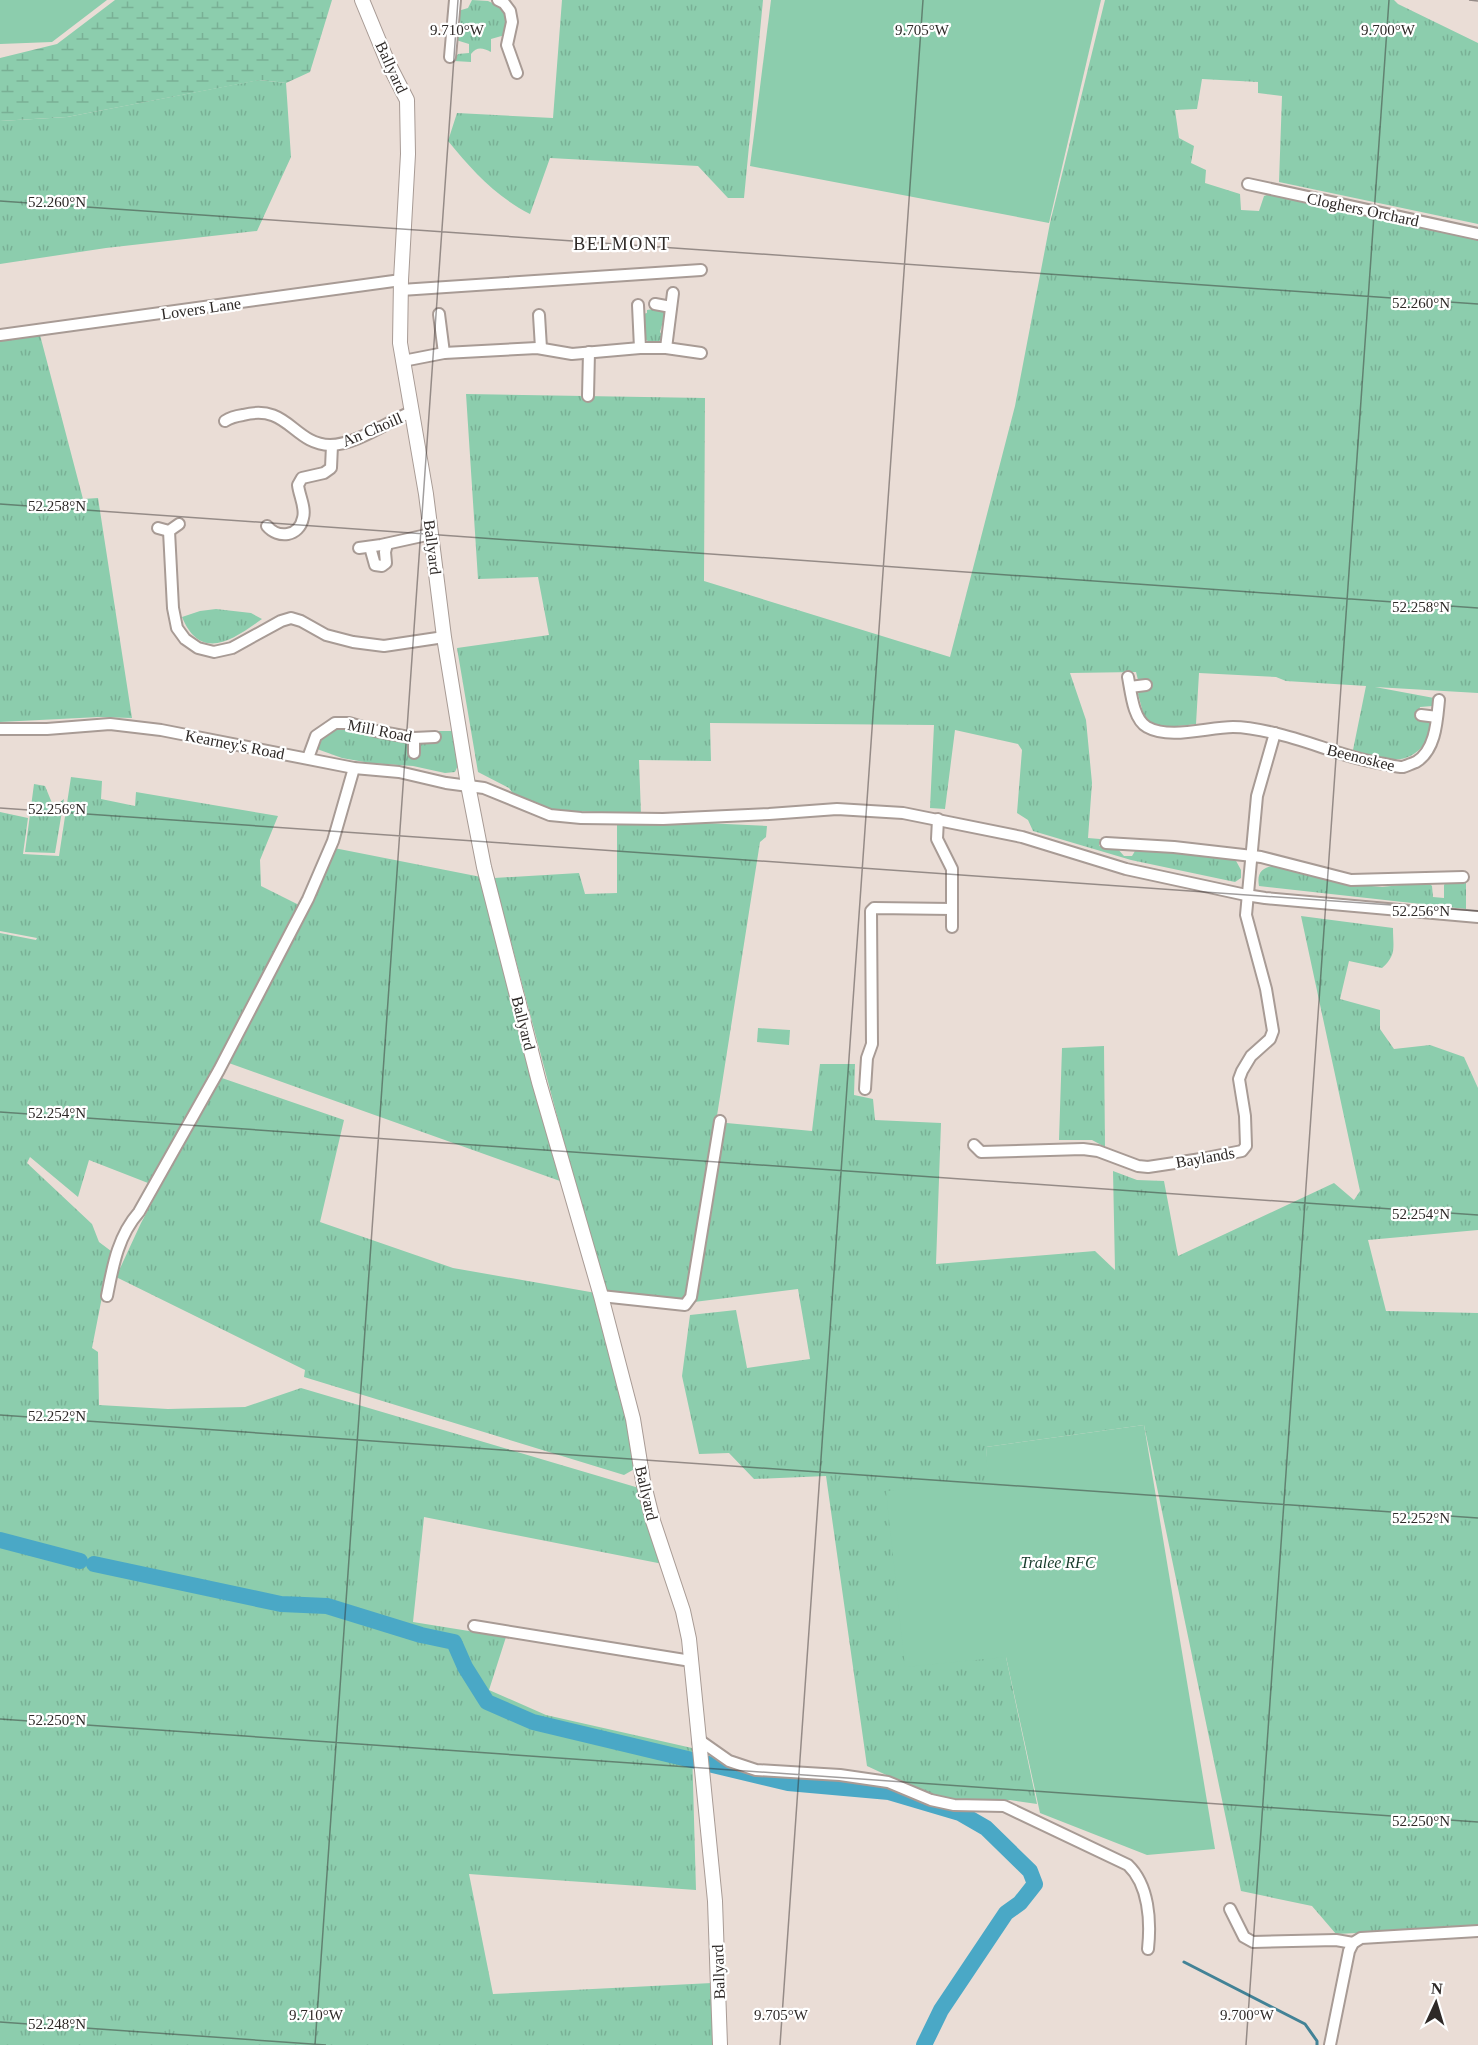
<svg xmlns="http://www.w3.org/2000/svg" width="1478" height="2045" font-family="'Times New Roman',serif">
<defs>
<pattern id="grass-tufts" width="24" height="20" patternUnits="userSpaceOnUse" patternTransform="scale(1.5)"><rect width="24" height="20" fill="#8ccdad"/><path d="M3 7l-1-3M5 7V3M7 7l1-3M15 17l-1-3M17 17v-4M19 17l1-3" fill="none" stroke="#79b095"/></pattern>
<pattern id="wetland-marsh" width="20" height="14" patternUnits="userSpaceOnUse" patternTransform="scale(1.5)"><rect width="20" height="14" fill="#8ccdad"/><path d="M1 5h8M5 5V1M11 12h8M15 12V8" fill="none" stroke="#79b095"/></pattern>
</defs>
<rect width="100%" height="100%" fill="#eaddd6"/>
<g fill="url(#grass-tufts)">
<path d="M472,0L488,1L503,8L507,22L505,35L491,39V52C483,48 477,46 471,54V62L454,61L458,54L469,53V44L456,40L458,11L468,8Z"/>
<path d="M562,0H763L744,198H728L698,166L550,158L530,214C495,196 472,170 448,141L457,113L553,118Z"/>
<path d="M1105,0H1394L1398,4L1478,43V224L1279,182L1282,96L1258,93V82L1202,79L1197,109L1175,110L1179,138L1194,146L1191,163L1206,170L1205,183L1240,194L1241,210L1259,211L1264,196L1273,193L1478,239V693L1375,687L1434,698L1433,706L1420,707L1418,717L1433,720C1431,727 1430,737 1426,742C1406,770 1380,758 1353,750L1366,686L1286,681L1276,677L1199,673L1196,724C1179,726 1160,729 1145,720L1138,694L1140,689L1151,687L1150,679L1138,680L1136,672L1070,673L1086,720L1092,783L1088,838L1100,839L1099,846L1117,848L1124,856H1132L1135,851L1142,848L1235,859L1241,870V878L1235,882L1131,860L1033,831L1028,820L1017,813L1022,750L1018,744L955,730L945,809L930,808L934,725L710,723L711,761L639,760L641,814L550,810L514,795L509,788L478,772L457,648L549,635L538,577L478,579L466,394L705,398L704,581L950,657L1015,406L1050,223Z"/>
<path d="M259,80L286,83L291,157L257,231L106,248L0,264V121L67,117Z"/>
<path d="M653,306L666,311L660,332L663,336L658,343L649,342L644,338L643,314L647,313V310L653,309Z"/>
<path d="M40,335L83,499L98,498L132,718L99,717L0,722V341Z"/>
<path d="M216,609L251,613L262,619C234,639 201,663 182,617L200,611Z"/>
<path d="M342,727L352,729L374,736L406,741L409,744L411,756L420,755V744L423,742L439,739L438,731H454C456,744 462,760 455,772L445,773L413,766L370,763L342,758L317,749L326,732Z"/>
<path d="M71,777L102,781L101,799L135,806L136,792L278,816L260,860L261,886L299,905L237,1025L153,1179L148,1183L89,1160L78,1197L30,1157L27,1163L92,1224L99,1242L111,1251L92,1348L98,1352L99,1405L168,1409L245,1407L301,1388L639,1488L663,1564L424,1517L413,1622L506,1637L489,1690L546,1715L692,1748L696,1890L469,1874L493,1994L712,1983L718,2045H0V933L36,940L37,938L0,931V812L28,818L23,854L59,856Z"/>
<path d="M34,784L45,786L52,803H59L64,799L55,853L25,852Z"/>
<path d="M617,819L767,826L766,837L760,842L716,1122L812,1131L820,1064H855L854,1095L873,1099L875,1120L941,1123L936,1264L1095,1251L1115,1270L1113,1171L1137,1180L1164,1181L1178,1256L1334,1183L1354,1200L1360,1191L1301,916L1393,928C1393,947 1397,955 1382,968L1349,961L1340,999L1380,1010V1029L1394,1049L1430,1045L1464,1057L1478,1088V1230L1368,1240L1386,1311L1478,1313V1927L1336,1934L1312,1906L1241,1891L1144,1425L986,1447L1006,1657L1037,1804L1010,1800L942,1801L867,1766L826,1476L754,1479L729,1453L699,1454L682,1376L690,1315L736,1310L747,1368L810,1359L798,1289L686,1303L605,1297L494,878L579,873L585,894L617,893Z"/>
<path d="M334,848L481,877L560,1181L226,1062C265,992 307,924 334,848Z"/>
<path d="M1279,865L1361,885L1382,887L1428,882L1432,886L1433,897L1444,898V885L1446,882L1466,880V909L1259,886C1256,870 1265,866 1279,865Z"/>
<path d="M1104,1046L1105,1147L1092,1140H1059L1062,1048Z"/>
<path d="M219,1077L344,1120L320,1222L453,1268L596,1293L638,1467L624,1475L304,1377L305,1370L116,1277L141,1223Z"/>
</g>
<path fill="url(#wetland-marsh)" d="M115,0H332L310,72L286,83L260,80L67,117L0,121V58L57,44Z"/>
<g fill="#8ccdad">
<path d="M0,0H107L52,42L0,44Z"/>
<path d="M771,0H1101L1049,223L750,166Z"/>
<path d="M758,1028L790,1030L789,1045L757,1042Z"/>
<path d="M1144,1425L1215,1849L1147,1855L1040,1813L1006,1657L905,1667L886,1491L988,1481L986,1447Z"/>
</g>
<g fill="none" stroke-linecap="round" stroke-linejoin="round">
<path stroke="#428296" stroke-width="3" d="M1184,1962L1305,2024L1317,2041V2045"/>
<g stroke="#4aa8c6" stroke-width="16">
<path d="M0,1540L80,1561"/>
<path d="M94,1564L281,1604L327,1606L421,1635L454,1642L465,1667L487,1702L533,1722L788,1783L889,1792L960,1813L986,1828L1030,1871L1035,1884L1020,1903L1006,1913L941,2010L924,2045"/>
</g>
<defs>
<g id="street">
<path d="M498,0L504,3L510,11L512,22L507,45L517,73"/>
<path d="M450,57L455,0"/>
<path d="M1248,184L1478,234"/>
<path d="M401,290L701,270"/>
<path d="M655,304L671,307"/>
<path d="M638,305L640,348"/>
<path d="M439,314L444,353"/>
<path d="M539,315L541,348"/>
<path d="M0,335L401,280"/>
<path d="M666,348L673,293"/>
<path d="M403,361L444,353L537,348L572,354L640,348H666L701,353"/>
<path d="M588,396L589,352"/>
<path d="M225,421C231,417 236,416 243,415C288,403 293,444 330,445C356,445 387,422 411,412"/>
<path d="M267,526C278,539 299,537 303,518C306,508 299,495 298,485L302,478L324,473L331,468L332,445"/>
<path d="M158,528L169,531L179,524"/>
<path d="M169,531L173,608L177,628L185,639L198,648L214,652L232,648L281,621L291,618L301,621L326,635L353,642L384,646L444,637"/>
<path d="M370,547L375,565L382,566L386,563L385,552L387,544"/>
<path d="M359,548L381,545L431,534"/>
<path d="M1128,677C1131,692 1133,719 1147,727C1170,740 1208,727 1233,727C1246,727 1261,730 1274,733C1311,741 1347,759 1385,764C1390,765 1397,767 1403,767C1406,766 1413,763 1416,762C1436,750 1437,720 1439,700"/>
<path d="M1130,687L1146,685"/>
<path d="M1421,715L1437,717"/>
<path d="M0,729H47L110,724L161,730L354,768L399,772L446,783L484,788L550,815L581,818L663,819L769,814L837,809L903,813L1022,837L1126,869L1246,895L1265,898L1478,917"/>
<path d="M414,753V738"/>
<path d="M308,758L316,736L335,723H349L376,731L414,738L435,737"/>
<path d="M1106,843L1174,847L1261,857L1351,880L1463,877"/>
<path d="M952,909V927"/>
<path d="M865,1089L867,1058L872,1044L871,911L874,908L952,909V869L937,839L938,819"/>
<path d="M974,1145L981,1152L1083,1149L1098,1151L1138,1166L1148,1167L1201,1159L1242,1151L1246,1146L1245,1116L1239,1079L1242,1071L1251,1056L1270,1039L1273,1031L1266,989L1246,915L1257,796L1275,733"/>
<path d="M107,1296C113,1265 118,1236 139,1212L219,1070L308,899L333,841L354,768"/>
<path d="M601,1296L685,1305L691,1297L720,1121"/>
<path d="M474,1626L691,1661"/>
<path d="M698,1742H702L729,1761L756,1770L840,1775L888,1782L931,1800L954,1805L1004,1806L1128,1865C1149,1885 1151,1921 1148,1949"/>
<path d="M1230,1909L1244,1937L1253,1942L1336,1940L1353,1943"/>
<path d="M1330,2045L1349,1951L1353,1943L1361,1938L1478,1931"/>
</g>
<path id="secondary" d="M362,0L388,63L407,100L408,154L401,280L400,343L426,494L444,637L468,785L484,867L539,1082L601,1296L633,1419L643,1481L653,1521L683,1611L689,1639L715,1901L720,2045"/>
</defs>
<use href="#street" stroke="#a89b95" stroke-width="14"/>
<use href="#secondary" stroke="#a89b95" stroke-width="16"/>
<use href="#street" stroke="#fff" stroke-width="10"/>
<use href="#secondary" stroke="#fff" stroke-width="14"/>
</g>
<path fill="none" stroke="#2e2927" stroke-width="1.5" stroke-opacity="0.45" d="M1469,0L1478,1M0,201L1478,304M0,504L1478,608M0,808L1478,911M0,1112L1478,1215M0,1415L1478,1518M0,1719L1478,1822M0,2022L326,2045M315,2045L458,0M780,2045L923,0M1246,2045L1389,0"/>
<g text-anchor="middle" stroke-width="4.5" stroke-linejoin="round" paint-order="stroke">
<g font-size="16" fill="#2e2927" stroke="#fff">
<text transform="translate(392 67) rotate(65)" y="6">Ballyard</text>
<text transform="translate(1363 209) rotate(12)" y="6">Cloghers Orchard</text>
<text transform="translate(201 308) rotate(-8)" y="6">Lovers Lane</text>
<text transform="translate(372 429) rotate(-23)" y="6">An Choill</text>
<text transform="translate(433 547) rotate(83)" y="6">Ballyard</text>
<text transform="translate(380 730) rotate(11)" y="6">Mill Road</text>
<text transform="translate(235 744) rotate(11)" y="6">Kearney's Road</text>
<text transform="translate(1361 757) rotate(14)" y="6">Beenoskee</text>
<text transform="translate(524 1023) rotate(76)" y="6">Ballyard</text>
<text transform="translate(1205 1157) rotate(-10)" y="6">Baylands</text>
<text transform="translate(647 1493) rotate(77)" y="6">Ballyard</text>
<text transform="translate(718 1972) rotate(-92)" y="6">Ballyard</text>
</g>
<g font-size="16" font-style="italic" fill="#173b2b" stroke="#fff">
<text x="1058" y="1568">Tralee RFC</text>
</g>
<g font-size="18" letter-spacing="1.5" fill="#2e2927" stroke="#fff">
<text x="622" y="250">BELMONT</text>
</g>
</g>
<g font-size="15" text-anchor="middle" fill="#2e2927" stroke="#fff" stroke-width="4.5" stroke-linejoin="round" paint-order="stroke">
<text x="457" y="35">9.710°W</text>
<text x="922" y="35">9.705°W</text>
<text x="1388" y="35">9.700°W</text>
<text x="57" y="207">52.260°N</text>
<text x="1421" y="308">52.260°N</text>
<text x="57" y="511">52.258°N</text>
<text x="1421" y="612">52.258°N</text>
<text x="57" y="814">52.256°N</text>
<text x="1421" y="916">52.256°N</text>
<text x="57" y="1118">52.254°N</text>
<text x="1421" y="1219">52.254°N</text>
<text x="57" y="1421">52.252°N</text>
<text x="1421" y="1523">52.252°N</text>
<text x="57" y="1725">52.250°N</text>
<text x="1421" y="1826">52.250°N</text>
<text x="316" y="2020">9.710°W</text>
<text x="781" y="2020">9.705°W</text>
<text x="1247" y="2020">9.700°W</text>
<text x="57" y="2029">52.248°N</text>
</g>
<g transform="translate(1436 2003) rotate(4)" stroke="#ffffff" stroke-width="4.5" paint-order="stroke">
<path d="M0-4.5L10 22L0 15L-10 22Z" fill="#2e2927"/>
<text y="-9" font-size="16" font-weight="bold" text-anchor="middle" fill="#2e2927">N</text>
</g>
</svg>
